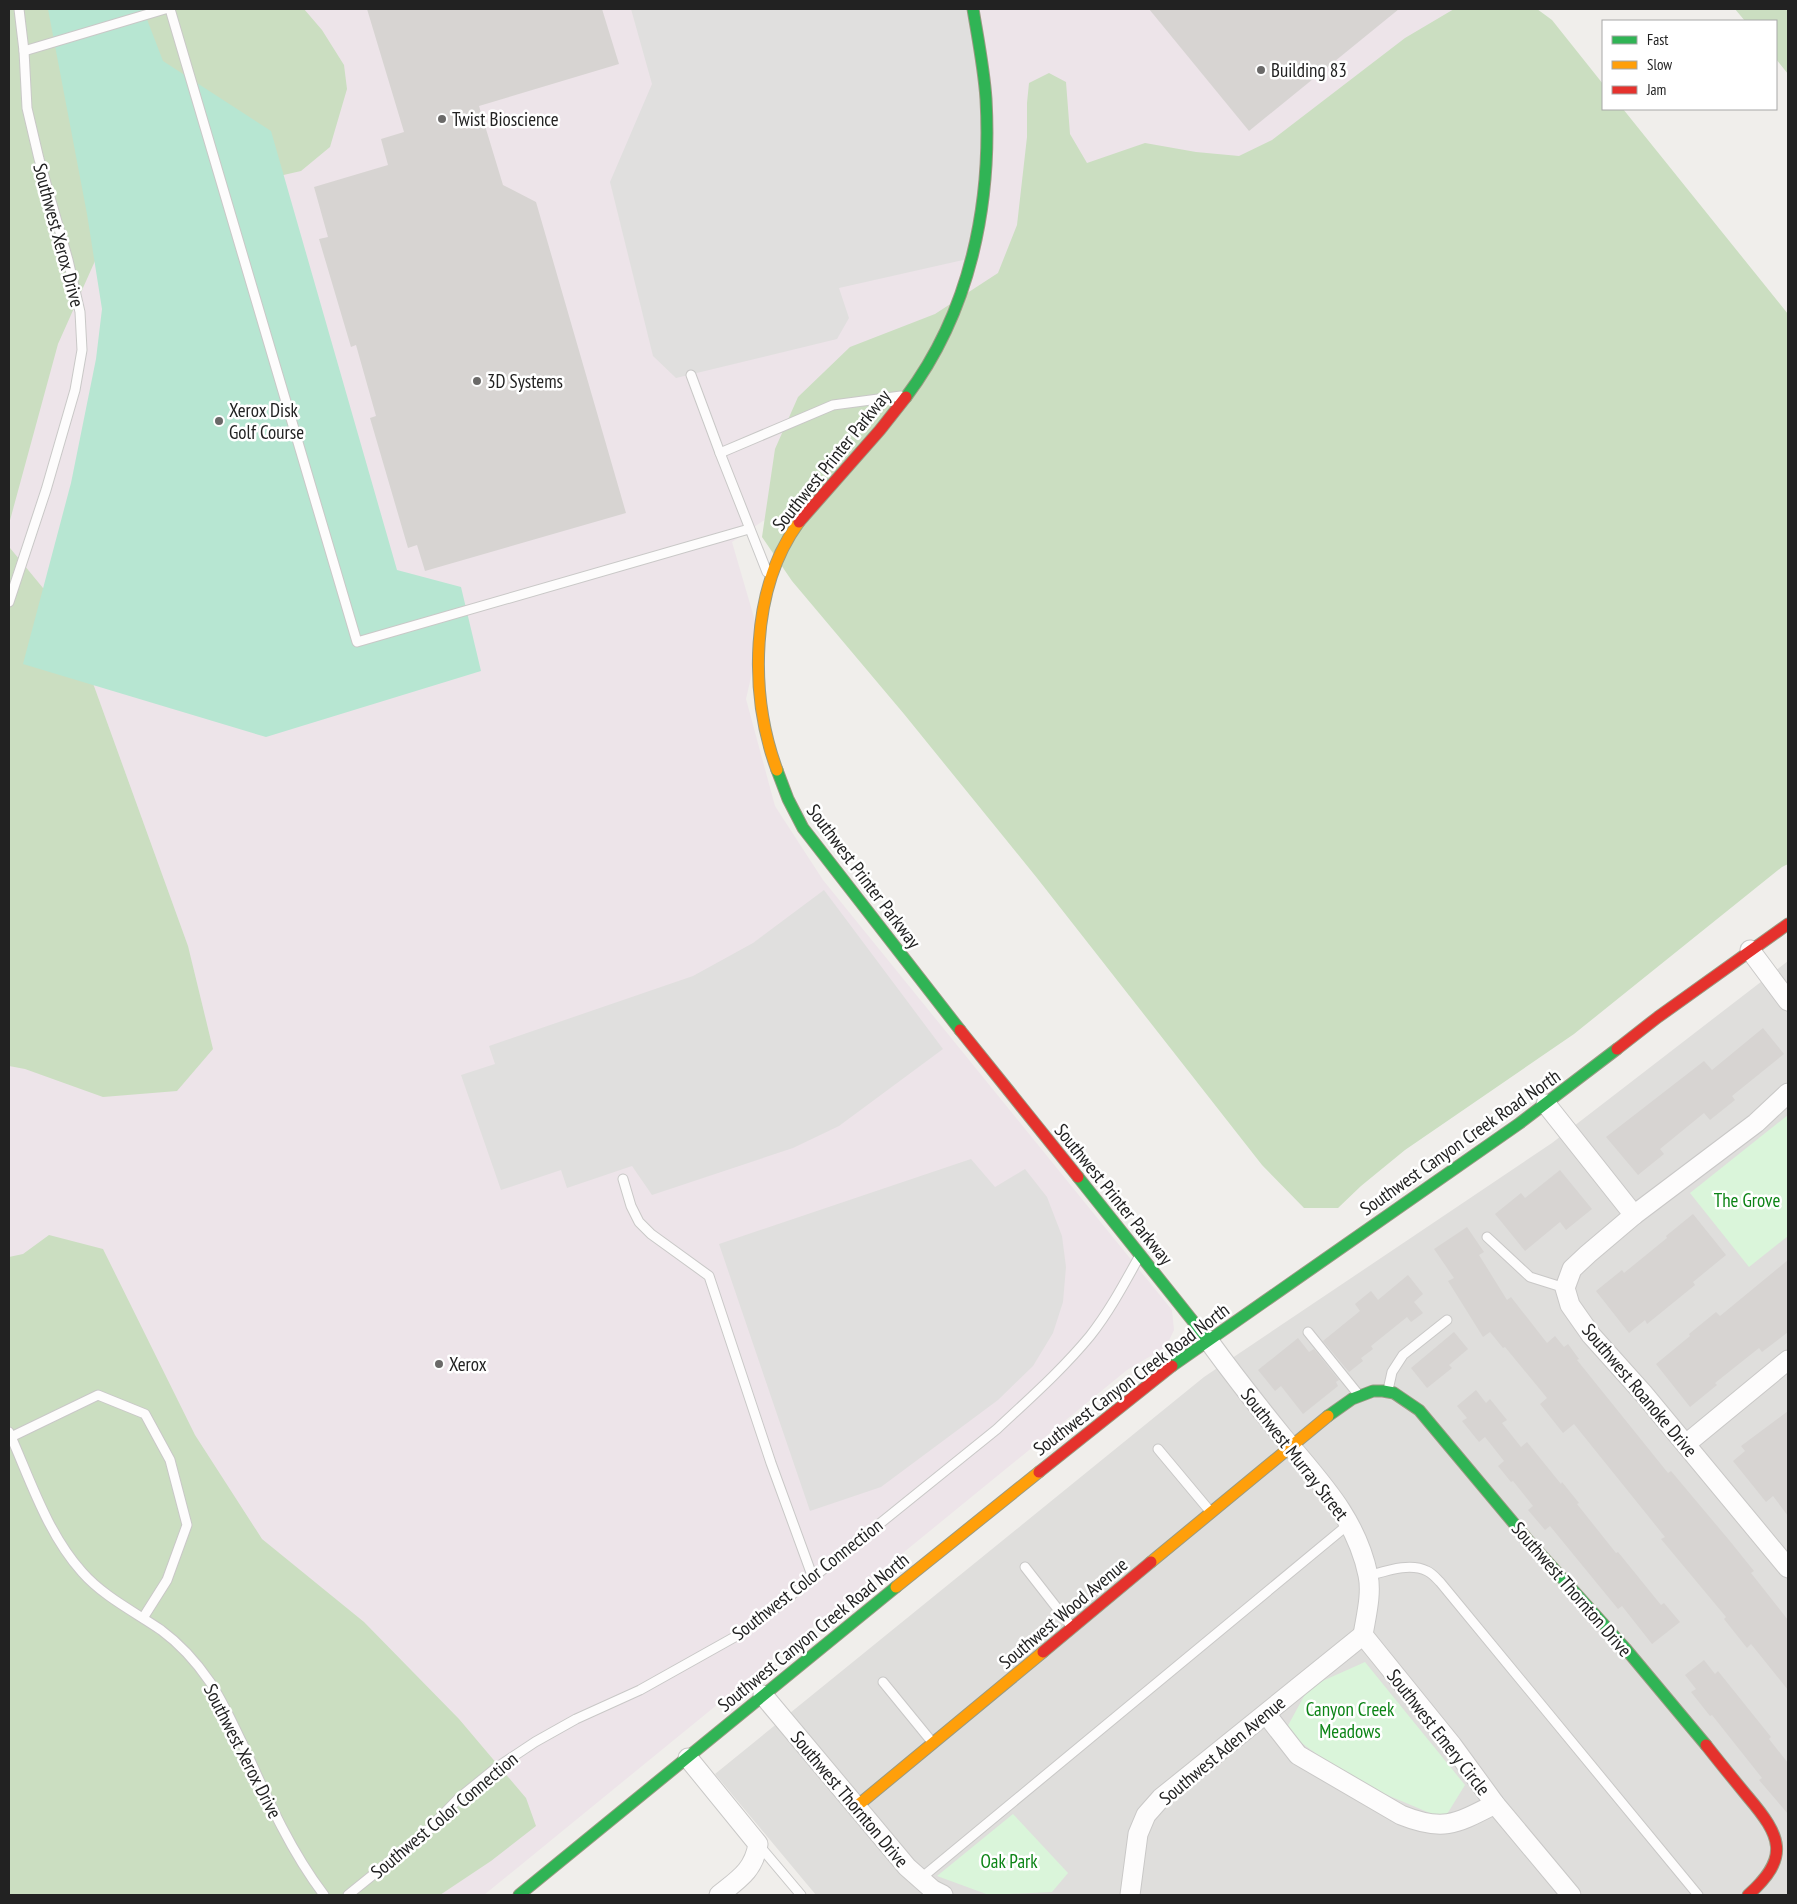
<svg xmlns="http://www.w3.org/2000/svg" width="1797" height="1904" font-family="'PT Sans Narrow',sans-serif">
<rect width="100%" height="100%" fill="#f0eeeb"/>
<path fill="#dfdedc" d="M1788,961V1895H816L715,1774L1204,1377L1552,1143Z"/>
<path fill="#ede4e9" d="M9,9H1519L732,542L760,638L746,699L775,806L823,880L1172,1310L1174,1330L1166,1347L1127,1370L484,1895H311L9,1493Z"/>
<g fill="#cbdec1">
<path d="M9,9H304L322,30L344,65L347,89L330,147L301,171L157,204L103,243L58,344L9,524Z"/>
<path d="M1454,9H1537L1552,20L1603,84V109H1623L1788,314V864L1782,867L1574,1034L1405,1150L1361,1186L1338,1208H1304L1262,1165L1037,878L904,714L792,581L762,537L775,449L798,397L850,347L935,314L998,273L1017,225L1027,137V103L1029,83L1049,73L1066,82L1070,134L1087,163L1145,143L1196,152L1239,156L1272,140L1405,38Z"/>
<path d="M1735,9H1788V74L1776,59V21H1745Z"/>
<path d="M9,543L10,548L57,605L73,628L188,946L213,1049L177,1091L103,1097L25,1069L9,1066Z"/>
<path d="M49,1235L103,1249L195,1435L262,1539L364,1622L459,1719L526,1798L536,1826L491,1861L440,1895H9V1257L23,1254Z"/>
</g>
<g fill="#daf5da">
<path d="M1788,1115V1236L1749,1267L1690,1193Z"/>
<path d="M1365,1662L1465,1785L1444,1819L1354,1781L1285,1731L1309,1687Z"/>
<path d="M1013,1814L1068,1873L1052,1892L989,1895L937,1876Z"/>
</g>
<path fill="#b7e6d2" d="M48,9H143L163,61L271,131L397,570L461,587L481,671L266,737L23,664L71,483L96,359L102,309L87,214Z"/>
<g fill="#e0dfde">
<path d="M631,9H973L985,92L972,258L839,288L849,318L837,339L676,378L653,356L610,182L652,84Z"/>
<path d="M824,890L943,1049L839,1126L793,1148L652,1195L632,1166L567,1188L561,1170L501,1190L461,1075L495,1064L489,1046L693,976L753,943Z"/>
<path d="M971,1159L995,1187L1025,1169L1047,1197L1062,1236L1066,1267L1063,1302L1053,1333L1033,1366L998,1400L881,1487L810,1511L719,1244Z"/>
</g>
<g fill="#d7d4d2">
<path d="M367,9H602L619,64L479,106L503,185L536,202L626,513L425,571L417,545L408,548L370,418L376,416L356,345L351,347L319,239L328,237L314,187L388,165L381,139L404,132Z"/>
<path d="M1149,9H1399L1249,131Z"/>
<path d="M1763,1028L1784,1054L1732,1096L1735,1100L1710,1120L1704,1113L1660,1149L1664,1154L1638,1175L1606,1137L1704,1061L1712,1070Z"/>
<path d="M1560,1170L1592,1209L1566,1230L1560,1222L1525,1251L1495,1214L1521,1193L1525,1198Z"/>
<path d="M1693,1214L1726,1255L1693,1282L1695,1285L1647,1324L1645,1320L1629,1333L1596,1291L1622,1270L1624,1273L1667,1238L1666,1236Z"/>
<path d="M1467,1227L1484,1252L1479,1255L1507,1300L1511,1297L1547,1343L1555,1336L1564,1347L1568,1344L1579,1359L1577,1360L1668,1473L1671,1471L1729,1540L1754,1571L1751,1573L1788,1620V1690L1751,1644L1747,1648L1724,1619L1726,1617L1661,1539L1665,1537L1574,1424L1563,1433L1540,1404L1547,1398L1505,1347L1503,1348L1490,1332L1483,1337L1448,1281L1454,1278L1434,1249Z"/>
<path d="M1788,1260V1332L1762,1352L1759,1348L1715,1383L1717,1385L1690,1407L1656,1364L1690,1336L1689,1334L1716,1312L1720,1316Z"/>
<path d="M1408,1275L1423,1294L1414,1302L1423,1313L1411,1322L1407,1317L1371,1346L1373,1349L1361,1358L1363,1361L1349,1372L1323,1341L1360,1311L1355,1304L1371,1291L1378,1300Z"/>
<path d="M1454,1332L1468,1349L1449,1365L1452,1368L1427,1388L1411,1368Z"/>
<path d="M1298,1338L1309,1352L1314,1349L1339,1380L1336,1382L1338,1386L1303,1414L1281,1386L1275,1391L1258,1370Z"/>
<path d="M1476,1390L1486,1403L1490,1399L1507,1420L1502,1423L1521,1447L1527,1442L1561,1484L1562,1482L1579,1503L1577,1504L1616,1553L1618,1552L1661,1605L1664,1603L1680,1622L1652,1644L1622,1606L1618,1609L1550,1526L1545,1530L1528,1510L1533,1506L1513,1481L1511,1482L1498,1466L1504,1461L1485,1437L1479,1442L1462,1421L1467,1418L1457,1406Z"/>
<path d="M1788,1411V1516L1773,1496L1766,1502L1733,1461L1745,1451L1741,1446Z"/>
<path d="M1704,1660L1715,1674L1718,1671L1771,1737L1769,1739L1788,1763V1814L1759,1780L1762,1778L1712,1715L1710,1716L1691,1692L1696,1689L1685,1675Z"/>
</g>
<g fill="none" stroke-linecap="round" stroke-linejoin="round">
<defs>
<g id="lane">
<path d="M170,9L357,642L749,529"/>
<path d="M24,51L165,9"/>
<path d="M691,375L720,453"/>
<path d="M767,572L720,453L833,405L901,396"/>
<path d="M9,602L46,490L75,390L82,350L80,312L68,260L39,159L27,108L24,51L19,9"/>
<path d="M623,1179L631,1206L639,1222L651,1234L709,1276L771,1463L813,1578"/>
<path d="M1487,1237L1530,1277L1565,1288"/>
<path d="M1308,1332L1358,1394"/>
<path d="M1388,1390L1392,1372L1403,1355L1447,1320"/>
<path d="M9,1432C30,1479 47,1533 82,1572C104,1597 135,1612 161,1630C180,1644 197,1663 210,1682C224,1703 234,1727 245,1749C268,1800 290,1850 324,1895"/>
<path d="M11,1437L98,1395L145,1414L170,1460L187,1525L167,1580L143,1618"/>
<path d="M1158,1449L1209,1510"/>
<path d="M1025,1567L1071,1626"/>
<path d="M1368,1576C1386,1571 1410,1562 1427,1571C1432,1573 1436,1578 1440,1582L1698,1895"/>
<path d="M883,1682L932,1742"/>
<path d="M758,1844L801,1895"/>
<path d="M920,1879L1350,1523"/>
<path d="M348,1895L426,1832L459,1798L496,1768L535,1742L576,1719L640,1690L740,1634L774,1609L997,1429C1029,1399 1062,1370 1090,1336C1109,1312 1124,1284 1139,1257"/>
</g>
<g id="street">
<path d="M1750,950L1788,1001"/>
<path d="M1788,1093L1756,1123L1634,1215L1588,1254L1572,1269L1565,1288L1570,1305L1591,1335L1643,1393L1788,1568"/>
<path d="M1546,1104L1634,1215"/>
<path d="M1208,1340C1232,1373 1257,1405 1283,1437C1319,1481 1356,1517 1368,1575C1372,1594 1366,1616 1363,1635"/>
<path d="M1686,1444L1788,1360"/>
<path d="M1363,1635L1452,1745L1495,1804L1571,1895"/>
<path d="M763,1695L907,1867L933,1890L943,1895"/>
<path d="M1266,1714L1298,1755L1401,1815C1443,1832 1456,1824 1495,1804"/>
<path d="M688,1758L758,1844C754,1870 739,1879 719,1895"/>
<path d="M1130,1895L1138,1834L1146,1815L1161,1798L1363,1635"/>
</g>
<g id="fast">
<path d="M906,397C970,312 992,205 986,99C984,69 978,39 973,9"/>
<path d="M777,770L788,799L803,828L960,1030"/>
<path d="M1078,1177L1208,1340"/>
<path d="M1172,1366L1520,1123L1617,1049"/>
<path d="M1328,1416L1352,1399L1373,1391H1383L1394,1393L1419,1410L1527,1539L1625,1648L1706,1745"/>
<path d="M519,1895L896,1587"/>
</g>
<g id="slow">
<path d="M777,770C749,694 750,589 799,522"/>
<path d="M1151,1562L1328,1416"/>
<path d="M896,1587L1039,1472"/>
<path d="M857,1806L1043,1652"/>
</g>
<g id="jam">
<path d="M799,522L880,430L906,397"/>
<path d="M960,1030L1078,1177"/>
<path d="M1617,1049L1658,1017L1788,924"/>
<path d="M1039,1472L1172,1366"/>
<path d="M1043,1652L1151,1562"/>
<path d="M1706,1745C1720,1763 1734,1780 1748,1797C1781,1836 1791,1857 1748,1895"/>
</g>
</defs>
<use href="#lane" stroke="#c9c8c7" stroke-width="11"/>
<use href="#street" stroke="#c9c8c7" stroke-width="21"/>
<use href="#fast" stroke="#999a82" stroke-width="13"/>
<use href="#slow" stroke="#999a82" stroke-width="13"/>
<use href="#jam" stroke="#999a82" stroke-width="13"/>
<use href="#lane" stroke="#fdfcfc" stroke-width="9"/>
<use href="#street" stroke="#fdfcfc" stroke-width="19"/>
<use href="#fast" stroke="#30b455" stroke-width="11"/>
<use href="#slow" stroke="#ff9f0a" stroke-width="11"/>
<use href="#jam" stroke="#e5322d" stroke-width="11"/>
</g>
<g fill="#6a6968" stroke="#fff" stroke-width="2">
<circle cx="1261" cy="70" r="5"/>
<circle cx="442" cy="119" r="5"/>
<circle cx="477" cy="381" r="5"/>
<circle cx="219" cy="421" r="5"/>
<circle cx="439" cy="1364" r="5"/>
</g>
<g text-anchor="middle" stroke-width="5" stroke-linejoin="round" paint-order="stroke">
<g font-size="19" fill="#222" stroke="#fff" text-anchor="start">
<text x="1271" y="77">Building 83</text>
<text x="452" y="126">Twist Bioscience</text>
<text x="487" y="388">3D Systems</text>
<text x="229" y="417">Xerox Disk<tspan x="229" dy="22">Golf Course</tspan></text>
<text x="449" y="1371">Xerox</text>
</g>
<g font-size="19" fill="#222" stroke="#fff">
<text transform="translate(59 235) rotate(75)" y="7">Southwest Xerox Drive</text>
<text transform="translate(831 460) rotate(-51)" y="7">Southwest Printer Parkway</text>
<text transform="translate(864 876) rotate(53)" y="7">Southwest Printer Parkway</text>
<text transform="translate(1460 1142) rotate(-35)" y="7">Southwest Canyon Creek Road North</text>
<text transform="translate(1114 1194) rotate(51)" y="7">Southwest Printer Parkway</text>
<text transform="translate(1131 1379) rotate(-37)" y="7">Southwest Canyon Creek Road North</text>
<text transform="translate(1640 1390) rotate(50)" y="7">Southwest Roanoke Drive</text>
<text transform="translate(1295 1454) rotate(52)" y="7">Southwest Murray Street</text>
<text transform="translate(807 1579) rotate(-38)" y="7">Southwest Color Connection</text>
<text transform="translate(1572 1589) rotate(49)" y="7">Southwest Thornton Drive</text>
<text transform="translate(1063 1613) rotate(-40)" y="7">Southwest Wood Avenue</text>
<text transform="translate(813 1632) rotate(-39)" y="7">Southwest Canyon Creek Road North</text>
<text transform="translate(1439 1732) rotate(52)" y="7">Southwest Emery Circle</text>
<text transform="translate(1222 1750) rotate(-40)" y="7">Southwest Aden Avenue</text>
<text transform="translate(243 1751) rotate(63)" y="7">Southwest Xerox Drive</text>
<text transform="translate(850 1799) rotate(50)" y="7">Southwest Thornton Drive</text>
<text transform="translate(444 1815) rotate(-40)" y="7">Southwest Color Connection</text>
</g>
<g font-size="19" fill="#0c8416" stroke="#fff">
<text x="1747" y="1207">The Grove</text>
<text x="1350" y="1716">Canyon Creek<tspan x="1350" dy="22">Meadows</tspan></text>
<text x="1009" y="1868">Oak Park</text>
</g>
</g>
<rect width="1797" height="1904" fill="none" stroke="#222222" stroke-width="20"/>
<rect x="1602" y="20" width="175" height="90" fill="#ffffff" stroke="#a7a7a7"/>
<rect x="1612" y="36" width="25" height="8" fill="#30b455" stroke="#a7a7a7"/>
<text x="1647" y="45" font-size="15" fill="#222222">Fast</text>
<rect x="1612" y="61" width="25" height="8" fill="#ff9f0a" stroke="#a7a7a7"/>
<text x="1647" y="70" font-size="15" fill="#222222">Slow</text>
<rect x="1612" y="86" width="25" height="8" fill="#e5322d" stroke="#a7a7a7"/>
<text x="1647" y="95" font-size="15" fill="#222222">Jam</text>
</svg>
